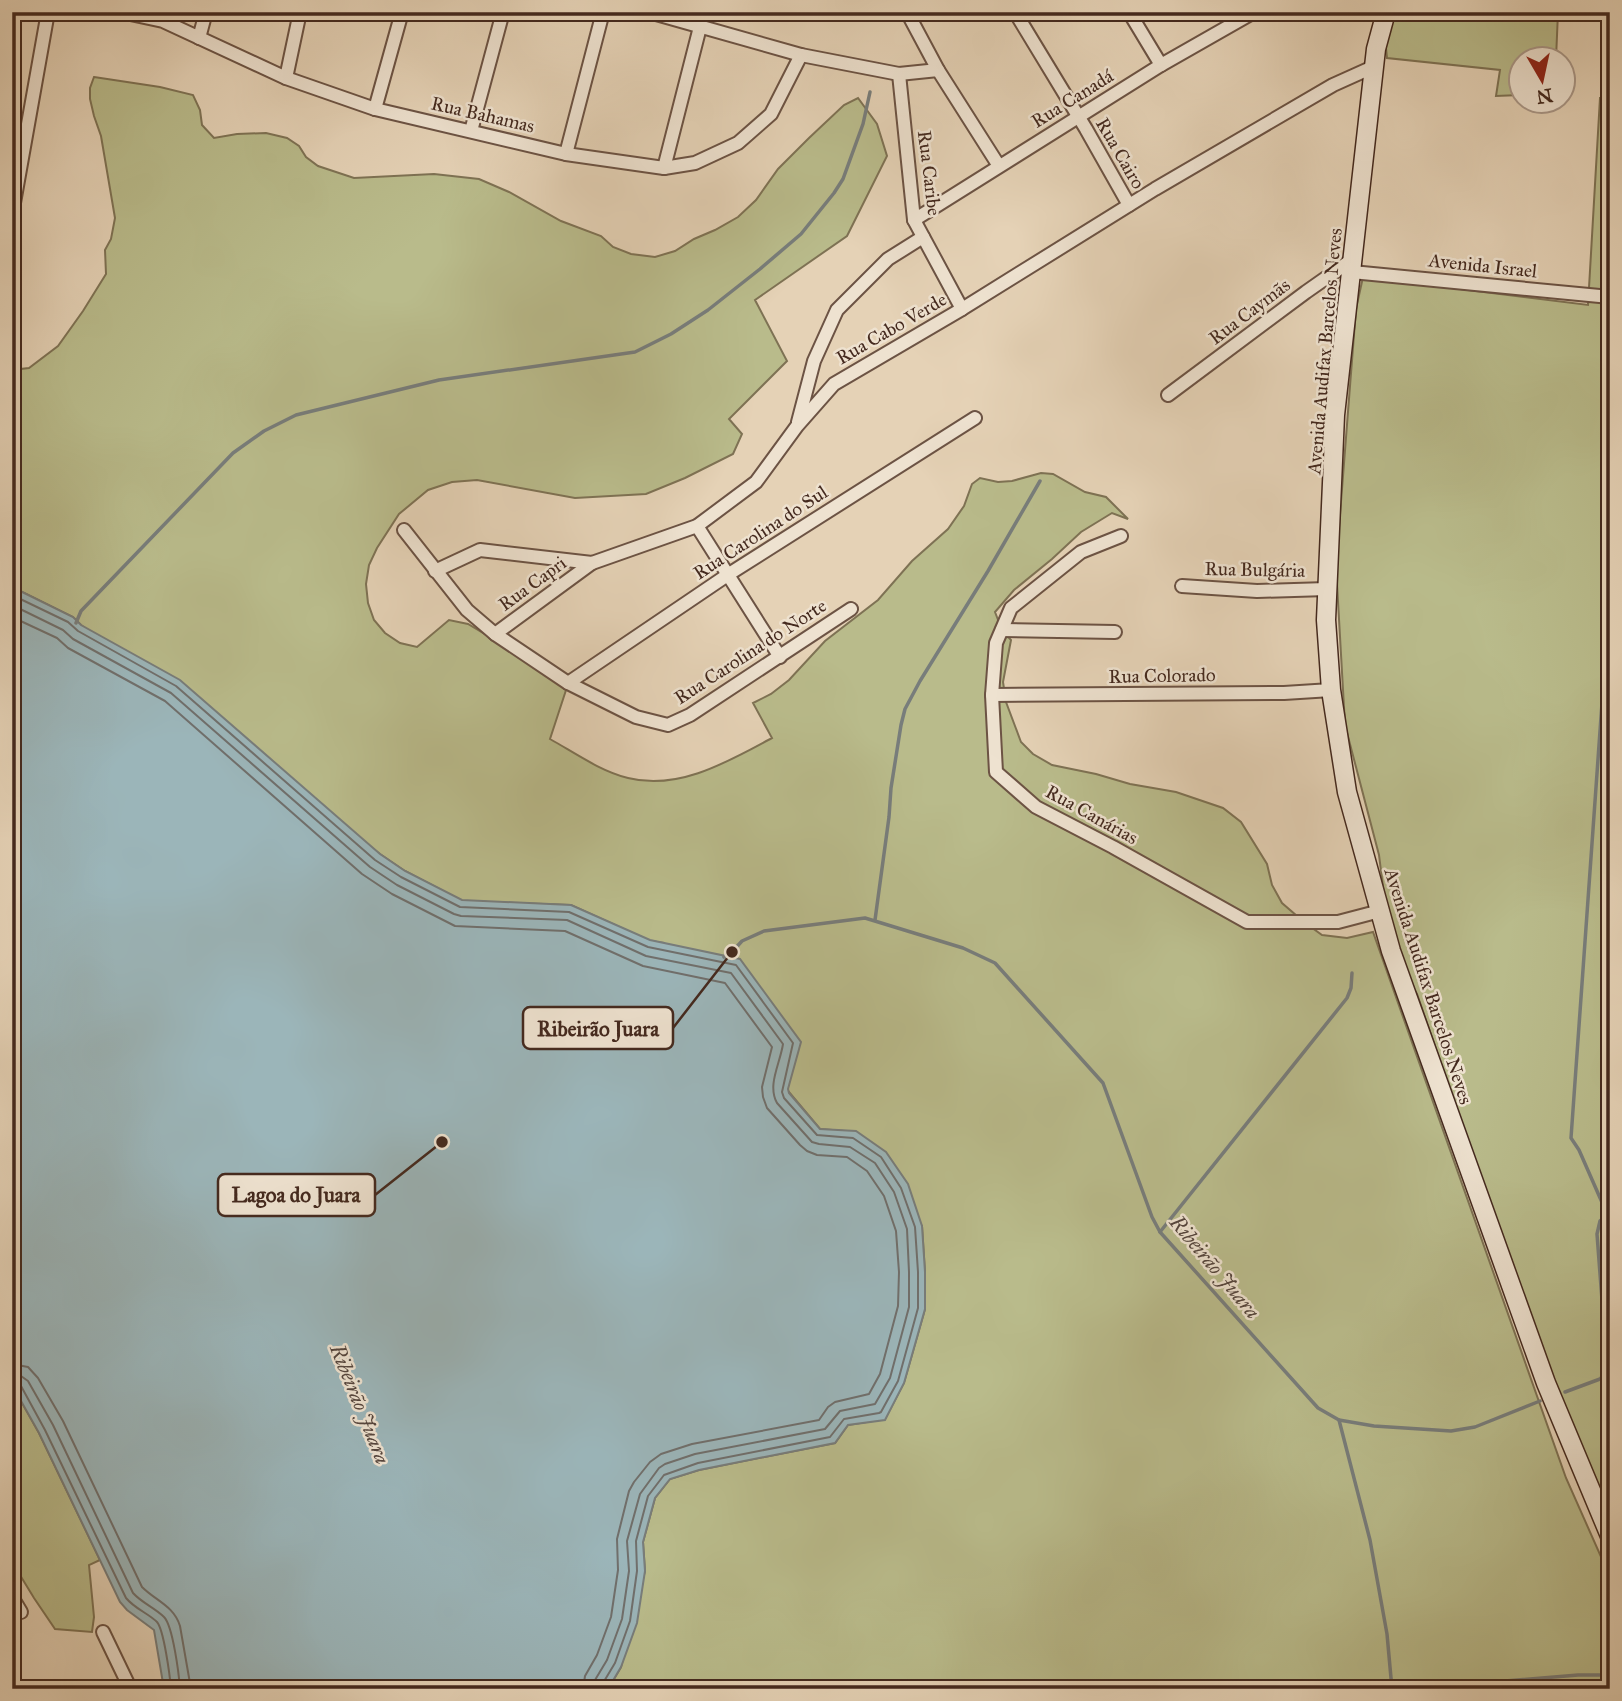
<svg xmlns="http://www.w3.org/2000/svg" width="1622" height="1701" font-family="'IM FELL Great Primer',serif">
<rect width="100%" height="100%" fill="#e5d2b6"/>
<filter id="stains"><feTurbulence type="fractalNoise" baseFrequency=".00286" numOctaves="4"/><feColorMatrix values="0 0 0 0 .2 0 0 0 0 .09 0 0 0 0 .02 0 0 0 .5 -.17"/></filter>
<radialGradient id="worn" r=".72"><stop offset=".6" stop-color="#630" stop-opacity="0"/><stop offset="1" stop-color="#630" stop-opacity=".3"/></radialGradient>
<g fill="#b9bb8b" stroke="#7e7254" stroke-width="2">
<path d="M1394,12H1558L1556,59L1520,60V95L1496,96L1500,70L1387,58L1385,38Z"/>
<path d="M94,77L160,87L193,95L200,110L202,125L214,138L237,134L266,133L287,138L299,146L306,157L318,166L354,178L434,174L479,179L509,192L561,221L601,236L613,247L631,254L655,257L675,251L694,239L715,230L738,217L756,200L778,169L809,138L844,105L858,98L877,124L887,156L847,236L755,300L787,361L729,419L742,434L733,454L685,478L646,494L575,498L477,480L452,482L428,490L399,514L377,548L369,565L366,584L368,603L374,620L385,633L400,643L417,647L449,620L468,624L568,684L550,739C575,753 600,771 628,778C679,791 729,761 772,738L753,703L771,694L789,680L825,641L878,600L912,561L948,529L964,506L972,484L980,478L998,482L1012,481L1041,473L1053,474L1085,492L1106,497L1128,519L1112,513L1081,532L1052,559L1014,590L995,612L1002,630L1011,640L1003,682L1006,702L1021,742L1033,754L1052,765L1096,774L1130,784L1176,792L1223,808L1241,822L1267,864L1272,885L1282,903L1304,922L1322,935L1347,938L1373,932L1566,1478L1610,1577V1680L1596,1686L1598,1689H608L621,1667L645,1571L643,1542L655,1498L670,1479L699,1470L835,1443L848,1425L885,1419L904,1383L925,1309V1272L922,1226L856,1132L820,1129L664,943L650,941L571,905L462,901L405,871L380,854L81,625L73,617L12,587V370L29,368L58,346L83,311L106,274L105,250L111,239L115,218L101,136L94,116L90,99V88Z"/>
<path d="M1600,98H1610V1529L1584,1471L1477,1168L1417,994L1391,951L1379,855L1345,725L1336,566L1356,309L1363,277L1588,305Z"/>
<path d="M12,1385L39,1433L100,1560L89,1565L94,1617L92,1632L55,1629L34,1598L12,1562Z"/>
</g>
<path fill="#9bb5b9" stroke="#787d7b" stroke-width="2" d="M12,587L73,617L81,625L180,680L380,854L405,871L462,900L571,905L650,940L740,959L801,1042L788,1089L789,1093L820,1129L856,1131L886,1152L908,1184L922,1226L925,1272V1309L904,1383L885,1420L848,1425L835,1443L699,1470L670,1479L655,1498L643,1542L645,1571L637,1623L621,1667L608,1689H164L154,1630L127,1610L120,1602L39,1433L12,1385Z"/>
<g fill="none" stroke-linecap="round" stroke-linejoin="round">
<g stroke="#706f6c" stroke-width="2">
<path d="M12,595L68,622L78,631L176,686L375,860L401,877L460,907L569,912L648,947L736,965L793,1043L782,1092L784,1098L817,1135L853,1138L881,1157L901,1188L915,1227L918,1272V1308L898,1381L881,1412L879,1413L844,1419L830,1437L698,1463L664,1475L648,1496L636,1541L637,1571L630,1621L615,1663L603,1683V1689"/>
<path d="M12,605L63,630L73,639L171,693L370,867L397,885L454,914L461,916L567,920L646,956L731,973L783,1044C780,1064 767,1085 777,1103L812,1142L819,1144L850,1147L875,1163L894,1192L907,1229L909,1272V1307L890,1378L875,1404L840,1411L825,1429L695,1454L665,1464L659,1468L640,1494L627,1541L629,1571L622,1619L607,1660L595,1680L594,1689"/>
<path d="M12,617L57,638L68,648L165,701L362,874L392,894L455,926L565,931L643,966L725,983L772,1047L762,1087L763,1097L767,1108L800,1145L807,1151L817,1155L847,1157L867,1171L884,1196L896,1231L899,1272L898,1306L880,1374L869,1394L835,1402L828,1407L819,1420L692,1444L661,1454L650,1462L634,1482L629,1491L617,1539L618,1570L611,1617L597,1655L585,1676L583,1689"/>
<path d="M12,1364L28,1367L38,1378L63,1421L142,1587C156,1601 174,1606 180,1626L191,1689"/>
<path d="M12,1374L21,1376L28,1381L53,1425L133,1593C142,1603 155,1608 164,1617C173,1626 179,1675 180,1689"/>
<path d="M12,1383H17L21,1386L45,1430L126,1598C135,1609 148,1613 157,1622C164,1630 170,1677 171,1689"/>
</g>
<g stroke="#787d7b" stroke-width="3.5">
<path d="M76,623L81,611L233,453L264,431L296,415L439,380L635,352L671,334L708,310L760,269L801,234L834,193L843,179L863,124L870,92"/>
<path d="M875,920L889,817L891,788L901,725L905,709L920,681L988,571L1040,481"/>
<path d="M724,957L732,952L742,941L764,931L865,918L963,948L995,963L1103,1083L1152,1217L1160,1232L1318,1408L1339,1420L1374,1426L1451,1431L1475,1427L1540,1401"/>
<path d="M1608,1216L1579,1150L1571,1138L1609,605L1607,589L1610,576"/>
<path d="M1160,1232L1347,998L1351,988L1352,973"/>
<path d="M1565,1392L1600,1379L1604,1374L1607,1366L1597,1234L1600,1221L1608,1215"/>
<path d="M1339,1420L1370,1540L1387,1634L1392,1689"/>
<path d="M1409,1689L1578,1675H1610"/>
</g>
<defs>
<g id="minor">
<path d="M121,12L163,21L286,78L375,109L566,154L664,168L695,163L738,143L771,114L801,55"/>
<path d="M649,12L801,55L899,74L938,70L999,166"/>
<path d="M907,12L938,70"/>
<path d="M1015,12L1086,129L1129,205"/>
<path d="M1129,12L1161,65"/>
<path d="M199,38L206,12"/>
<path d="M899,74L914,220L962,309"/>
<path d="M286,78L300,12"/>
<path d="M375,109L402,12"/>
<path d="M471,131L503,12"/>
<path d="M566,154L603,12"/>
<path d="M664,168L700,27"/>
<path d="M12,214L48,12"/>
<path d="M914,220L1161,65L1254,12"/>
<path d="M1352,272L1610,297"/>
<path d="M1168,395L1306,292L1353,259"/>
<path d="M798,422L814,361L837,310L888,259L923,237"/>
<path d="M697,526L780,657"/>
<path d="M404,530L467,610L495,634L568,683L636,717L668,725L690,715L851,609"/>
<path d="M1121,536L1081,552L1011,608L996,643L992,695L996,772L1036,807L1113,847L1247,922H1338L1380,911"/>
<path d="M435,571L480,550L592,563L697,526L756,482L797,426L834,384L962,309L1155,189L1333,85L1373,67"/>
<path d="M1182,586L1257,591L1327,589"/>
<path d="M1002,630L1115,632"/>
<path d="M495,634L592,563"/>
<path d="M568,683L729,574L975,418"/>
<path d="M992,695L1284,693L1331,690"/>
<path d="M12,1597L21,1612"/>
<path d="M103,1632L129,1686V1689"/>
</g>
<path id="secondary" d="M1386,12L1376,49L1335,415L1326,620L1331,690L1347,792L1391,951L1546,1383L1610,1536"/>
</defs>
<use href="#minor" stroke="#6c5344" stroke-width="16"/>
<use href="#secondary" stroke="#44291e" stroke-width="21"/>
<use href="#minor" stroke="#eee2d0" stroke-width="12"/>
<use href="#secondary" stroke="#eee2d0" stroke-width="18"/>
</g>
<g text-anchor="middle" stroke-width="5" stroke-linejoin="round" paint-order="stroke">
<g font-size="19" fill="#44291e" stroke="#eee2d0">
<text transform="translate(1072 98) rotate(-32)" y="7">Rua Canadá</text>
<text transform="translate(483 114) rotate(13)" y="7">Rua Bahamas</text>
<text transform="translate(1121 153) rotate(60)" y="7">Rua Cairo</text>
<text transform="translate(930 173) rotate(83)" y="7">Rua Caribe</text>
<text transform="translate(1483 265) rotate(6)" y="7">Avenida Israel</text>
<text transform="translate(1249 311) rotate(-37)" y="7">Rua Caymãs</text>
<text transform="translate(891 328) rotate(-30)" y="7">Rua Cabo Verde</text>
<text transform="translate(1324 351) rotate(-85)" y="7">Avenida Audifax Barcelos Neves</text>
<text transform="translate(760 532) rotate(-33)" y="7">Rua Carolina do Sul</text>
<text transform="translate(1255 569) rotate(1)" y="7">Rua Bulgária</text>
<text transform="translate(532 583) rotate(-36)" y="7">Rua Capri</text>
<text transform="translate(750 651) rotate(-33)" y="7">Rua Carolina do Norte</text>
<text transform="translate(1162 675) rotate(-1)" y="7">Rua Colorado</text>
<text transform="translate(1092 814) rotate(29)" y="7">Rua Canárias</text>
<text transform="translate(1429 986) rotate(72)" y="7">Avenida Audifax Barcelos Neves</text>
</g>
<g font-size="21" font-style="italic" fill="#55453d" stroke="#eee2d0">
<text transform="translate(1215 1267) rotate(50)" y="7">Ribeirão Juara</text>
<text transform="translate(360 1404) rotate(68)" y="7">Ribeirão Juara</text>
</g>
</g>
<path fill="none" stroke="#44291e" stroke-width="2.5" d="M732 952L673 1028M442 1142L375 1195"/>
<g fill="#44291e" stroke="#eee2d0" stroke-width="2.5">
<circle cx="732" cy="952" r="7"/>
<circle cx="442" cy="1142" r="7"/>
</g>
<g fill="#eee2d0" stroke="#44291e" stroke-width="2.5">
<rect x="523" y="1007" width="150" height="42" rx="7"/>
<rect x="218" y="1174" width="157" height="42" rx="7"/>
</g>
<g font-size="21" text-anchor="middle" font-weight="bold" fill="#44291e">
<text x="598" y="1036">Ribeirão Juara</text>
<text x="296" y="1202">Lagoa do Juara</text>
</g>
<rect width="1622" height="1701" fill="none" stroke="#e5d2b6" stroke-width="42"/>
<rect x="14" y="14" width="1594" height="1673" fill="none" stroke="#44291e" stroke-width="3.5"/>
<rect x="21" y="21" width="1580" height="1659" fill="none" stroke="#44291e" stroke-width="2"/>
<g transform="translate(1542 80) rotate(171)"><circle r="33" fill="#eee2d0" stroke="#aa9889" stroke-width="2"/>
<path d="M0-5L12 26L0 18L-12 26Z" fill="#8f2418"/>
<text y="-10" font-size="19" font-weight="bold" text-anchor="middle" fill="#44291e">N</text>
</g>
<rect width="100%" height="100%" filter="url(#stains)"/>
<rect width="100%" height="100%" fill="url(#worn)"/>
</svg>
